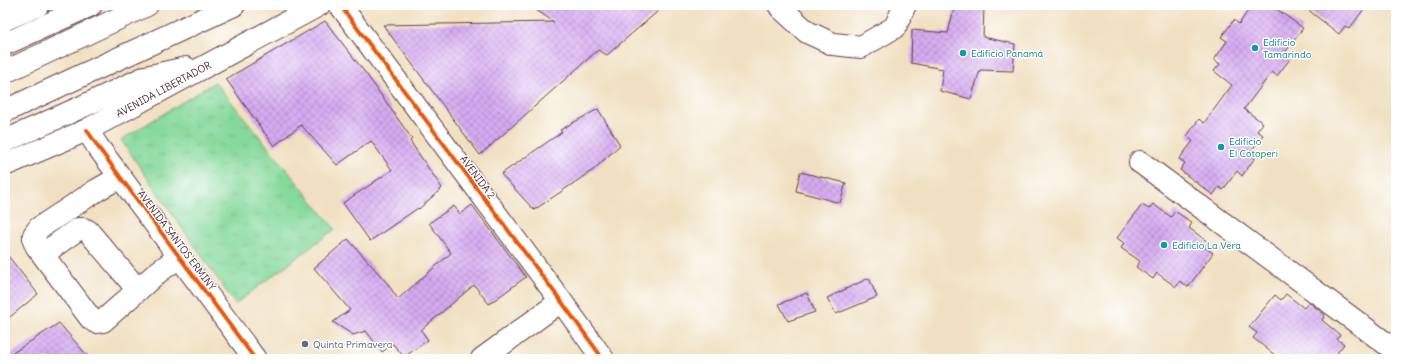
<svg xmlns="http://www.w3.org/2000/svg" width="1401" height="364" font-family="Delius,sans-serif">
<defs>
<pattern id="grass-tufts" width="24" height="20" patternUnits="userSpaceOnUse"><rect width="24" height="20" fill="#85d99b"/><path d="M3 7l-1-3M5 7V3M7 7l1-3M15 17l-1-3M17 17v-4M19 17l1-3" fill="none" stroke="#74ba86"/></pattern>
<pattern id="building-cross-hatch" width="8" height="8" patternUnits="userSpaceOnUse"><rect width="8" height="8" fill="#d6abf2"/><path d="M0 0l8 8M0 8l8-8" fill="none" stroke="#b08bc4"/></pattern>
</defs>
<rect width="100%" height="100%" fill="#fff"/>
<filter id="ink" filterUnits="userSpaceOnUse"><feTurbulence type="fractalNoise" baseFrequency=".025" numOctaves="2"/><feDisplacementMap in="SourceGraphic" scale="8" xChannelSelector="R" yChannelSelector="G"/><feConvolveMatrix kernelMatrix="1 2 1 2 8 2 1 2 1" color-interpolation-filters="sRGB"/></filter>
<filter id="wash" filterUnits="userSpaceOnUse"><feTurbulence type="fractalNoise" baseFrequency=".012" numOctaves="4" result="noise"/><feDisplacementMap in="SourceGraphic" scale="16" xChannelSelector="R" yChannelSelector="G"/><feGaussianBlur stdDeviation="0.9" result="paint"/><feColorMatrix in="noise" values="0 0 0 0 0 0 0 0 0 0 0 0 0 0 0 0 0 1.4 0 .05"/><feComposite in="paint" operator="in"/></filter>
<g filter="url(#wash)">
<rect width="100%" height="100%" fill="#f0e0c1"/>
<path fill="url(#grass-tufts)" stroke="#687c63" d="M215,82L335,229L235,304L121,140Z"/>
<g id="blocks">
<g fill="url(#building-cross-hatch)">
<path d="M529,5H665L607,55L598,50L480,155L383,25L554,22Z"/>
<path d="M955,5H984L983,37L1015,44L1013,71L980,70L971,99L940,91L943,69L911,63L912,30L948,33Z"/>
<path d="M1252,5H1271L1303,28L1284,54L1290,59L1277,76L1272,72L1244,109L1263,123L1257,131L1263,135L1249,154L1255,158L1242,176L1237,171L1223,190L1219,187L1213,195L1180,170L1185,163L1179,159L1193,141L1187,136L1199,119L1204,123L1232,85L1214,71L1220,64L1214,60L1227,41L1221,37L1234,20L1239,24Z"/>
<path d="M1302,5H1367L1349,29L1345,26L1339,34Z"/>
<path d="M325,21L367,75L412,139L410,141L442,188L419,209L418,208L370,241L343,203L392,170L371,141L337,165L301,125L274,146L226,79Z"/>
<path d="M598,109L620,145L593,170L534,210L501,174L562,132L560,130Z"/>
<path d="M800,172L846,183L840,203L796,191Z"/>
<path d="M1153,204L1171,217L1175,211L1192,223L1189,228L1208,242L1204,247L1213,253L1188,287L1180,281L1176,287L1157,273L1153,279L1136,267L1140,261L1121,248L1124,243L1117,238L1142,205L1149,209Z"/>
<path d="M472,205L526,277L489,304L474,285L421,330L428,340L404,357L393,344L382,352L366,331L353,335L333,322L350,310L314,268L348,239L387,283L398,299L451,253L429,223L454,206L460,214Z"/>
<path d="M5,252L38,294L5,321Z"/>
<path d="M869,278L877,297L836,314L827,298Z"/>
<path d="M807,293L815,312L788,321L779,304Z"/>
<path d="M1286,294L1304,308L1309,302L1325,315L1322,320L1340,335L1337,339L1344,344L1333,359H1280L1253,338L1257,333L1249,327L1275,295L1281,300Z"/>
<path d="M59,323L90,359H5V358Z"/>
</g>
</g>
</g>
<g filter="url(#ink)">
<use href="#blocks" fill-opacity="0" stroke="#633c42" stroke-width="1"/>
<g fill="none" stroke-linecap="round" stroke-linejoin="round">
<defs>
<g id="minor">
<path d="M340,5L561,301L603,359"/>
<path d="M779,5L781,8L807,32L833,44L861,47L895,27L905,5"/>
<path d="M87,130L98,147L255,359"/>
<path d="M1140,162L1396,351"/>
<path d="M120,177L97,190L39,228L34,235V241L37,247L91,319L96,322L103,321L157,273L179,257"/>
<path d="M43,254L78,229H83L88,231L138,290"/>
<path d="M482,359L561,301"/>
</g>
<g id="major">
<path d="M5,19L38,5"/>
<path d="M5,44L91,5"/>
<path d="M5,72L147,5"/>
<path d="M5,111L234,5"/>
<path d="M5,141L77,109L146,77L186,68"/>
<path id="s1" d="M5,165L87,130L319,5"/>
</g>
</defs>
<use href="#minor" stroke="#633c42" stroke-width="24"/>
<use href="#major" stroke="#633c42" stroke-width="24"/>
<use href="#minor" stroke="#fff" stroke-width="22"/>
<use href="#major" stroke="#fff" stroke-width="22"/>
<defs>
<g id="cycleway">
<path d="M340,5L561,301L603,359"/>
<path d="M87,130L98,147L255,359"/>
</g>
</defs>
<use href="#cycleway" stroke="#fff" stroke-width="6"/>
<use href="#cycleway" stroke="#e8590c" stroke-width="4"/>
</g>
</g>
<g fill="#0f9aa8" stroke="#fff" stroke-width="1.5">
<circle cx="1255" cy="48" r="4"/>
<circle cx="963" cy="53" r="4"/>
<circle cx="1221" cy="147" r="4"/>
<circle cx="1164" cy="245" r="4"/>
</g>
<circle fill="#5c6f8a" stroke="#fff" stroke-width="1.5" cx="305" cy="344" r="4"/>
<g text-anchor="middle" stroke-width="3" stroke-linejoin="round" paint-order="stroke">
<g font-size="10" fill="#0d838f" stroke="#fff" text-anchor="start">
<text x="1263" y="46">Edificio<tspan x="1263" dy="12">Tamarindo</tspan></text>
<text x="971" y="57">Edificio Panamá</text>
<text x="1229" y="145">Edificio<tspan x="1229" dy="12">El Cotoperí</tspan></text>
<text x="1172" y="249">Edificio La Vera</text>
</g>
<g font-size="10" fill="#4a1f2b" stroke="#fff">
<text dy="4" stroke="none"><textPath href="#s1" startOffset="176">AVENIDA LIBERTADOR</textPath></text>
<text transform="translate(478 177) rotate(53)" y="4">AVENIDA 2</text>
<text transform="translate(177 240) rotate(53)" y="4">AVENIDA SANTOS ERMINY</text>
</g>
<g font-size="10" fill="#4e5e75" stroke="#fff" text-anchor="start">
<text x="313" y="348">Quinta Primavera</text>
</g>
</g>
<rect width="1401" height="364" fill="none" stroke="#fff" stroke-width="20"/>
</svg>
